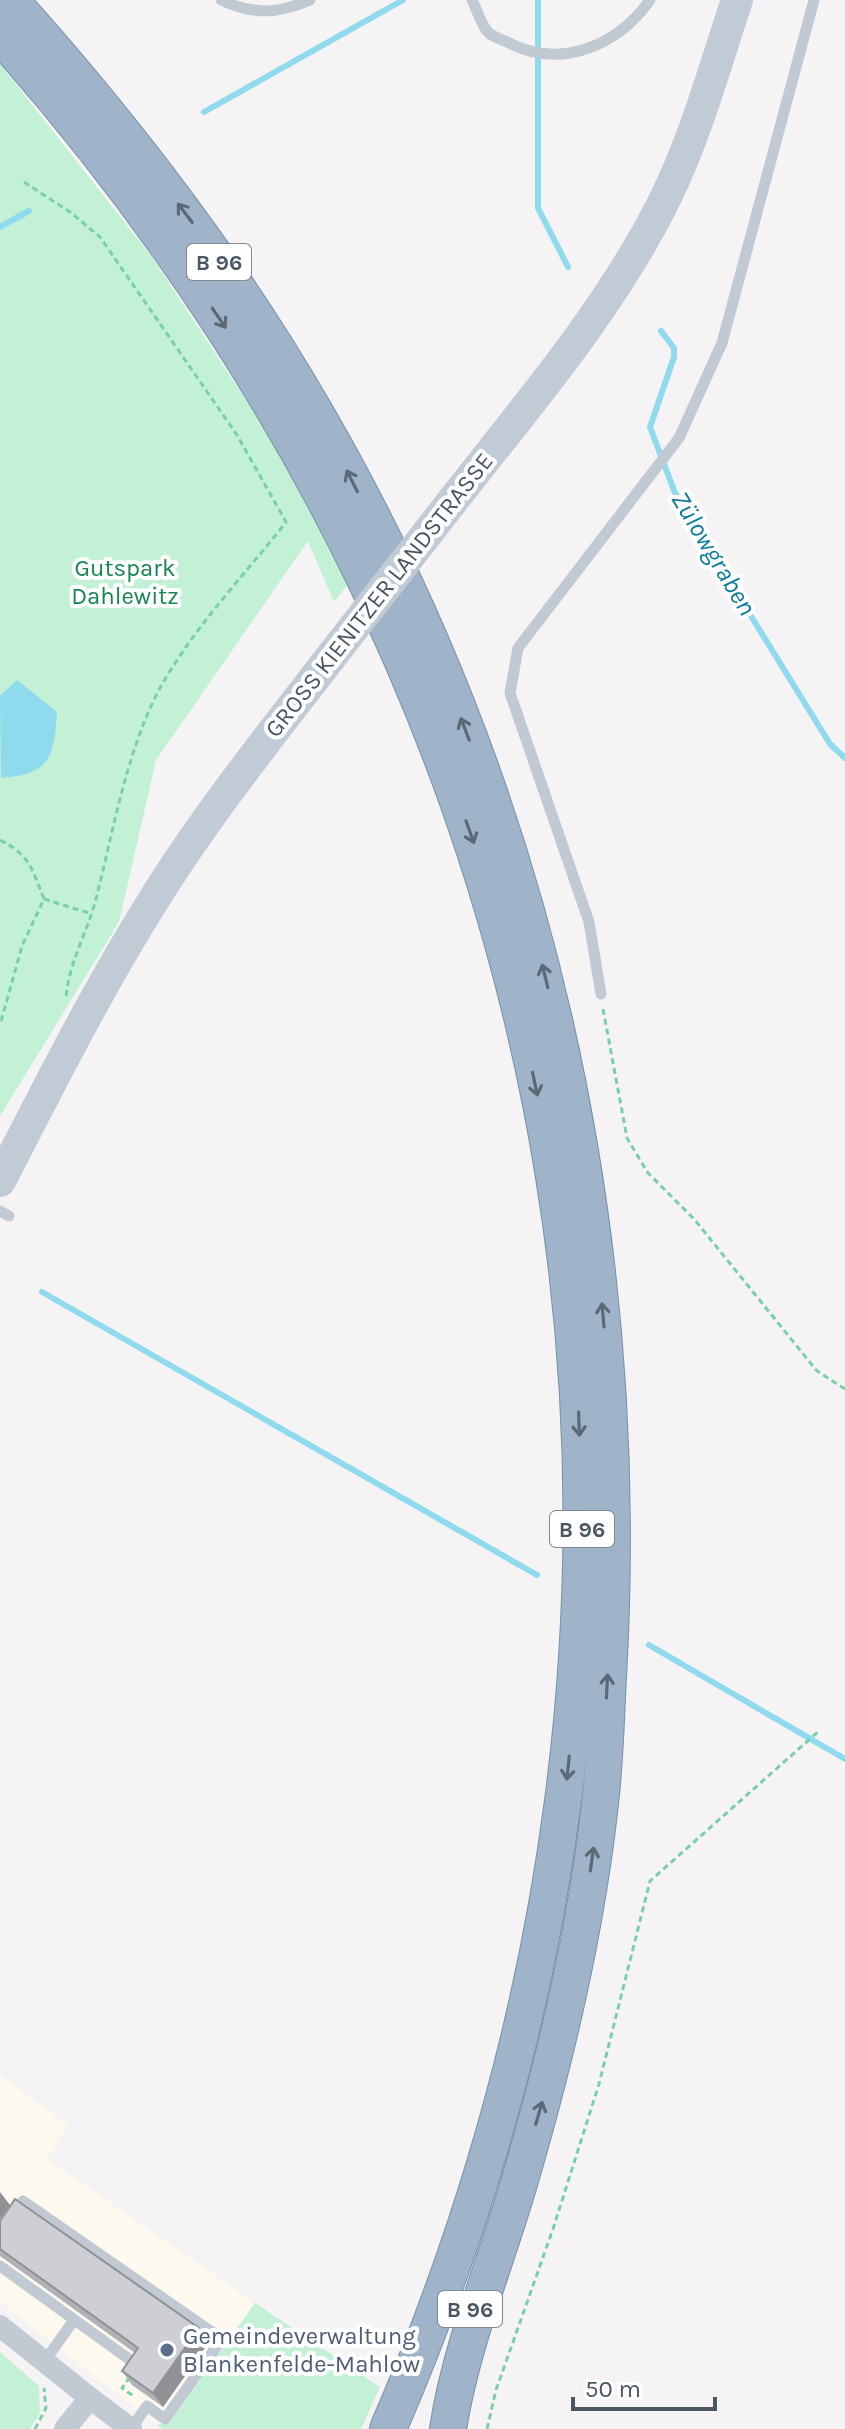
<svg xmlns="http://www.w3.org/2000/svg" width="845" height="2429" font-family="Karla,sans-serif">
<rect width="100%" height="100%" fill="#f5f3f3"/>
<path fill="#fdf9ef" d="M0,2075L68,2125L47,2159L255,2303L170,2422L157,2425L0,2302Z"/>
<g fill="#c3f1d5">
<path d="M0,64L151,256L275,444L348,584L334,602L308,541L156,760L119,922L0,1116Z"/>
<path d="M255,2303L380,2387L361,2429H162L157,2425L170,2422Z"/>
<path d="M0,2352L39,2386L40,2413L30,2429H0Z"/>
</g>
<path fill="#90daee" d="M17,680L57,712C54,758 50,774 1,778L0,696Z"/>
<g fill="none" stroke-linecap="round" stroke-linejoin="round">
<g stroke="#90daee" stroke-width="6">
<path d="M538,0V208L568,267"/>
<path d="M204,112L403,0"/>
<path d="M0,227L29,211"/>
<path d="M661,331L674,348V357L650,427L675,493L830,744L845,758"/>
<path d="M42,1292L537,1575"/>
<path d="M649,1645L845,1759"/>
</g>
<defs>
<g id="trunk">
<path d="M10,0C124,127 228,262 313,409C538,795 633,1233 608,1677C606,1716 605,1756 601,1794C587,1929 555,2061 517,2190C494,2267 460,2350 448,2429"/>
<path d="M0,35C600,710 747,1599 388,2429"/>
</g>
</defs>
<use href="#trunk" stroke="#7690ad" stroke-width="38"/>
<g stroke="#7ad0a6" stroke-width="3" stroke-dasharray="6 4" stroke-linecap="butt">
<path d="M24,182L70,212L100,237L237,435L286,522C243,577 194,627 160,688C127,749 113,832 96,899C87,933 69,962 66,998"/>
<path d="M0,840C30,855 32,869 44,899L22,946L0,1025"/>
<path d="M44,899L92,914"/>
<path d="M603,1009L627,1138L648,1173L694,1219L817,1371L845,1389"/>
<path d="M130,2377L122,2388L135,2397"/>
<path d="M35,2429L46,2408L44,2388"/>
<path d="M487,2429L496,2390L553,2229L599,2084L650,1881L820,1730"/>
</g>
<g stroke="#c1cad2" stroke-width="11">
<path d="M221,0C253,15 278,14 310,0"/>
<path d="M472,0C477,9 481,26 489,33C494,38 505,40 511,44C563,69 618,45 650,0"/>
<path d="M601,994L589,922L510,693L518,648L679,438L722,343L814,0"/>
<path d="M0,1211L9,1216"/>
<path d="M0,2234L23,2201L222,2339L165,2419L147,2406L131,2429"/>
<path d="M0,2266L133,2362"/>
<path d="M44,2362L74,2320"/>
</g>
<g stroke="#c1cad2" stroke-width="22">
<path d="M0,2326L90,2398"/>
<path d="M65,2429L90,2398L131,2429"/>
</g>
<g stroke="#c1cbd6" stroke-width="32">
<path d="M440,517C517,417 604,319 662,205C695,140 714,69 737,0"/>
<path d="M0,1181C50,1084 99,986 158,893C211,809 273,732 334,653"/>
</g>
<use href="#trunk" stroke="#9fb4c9" stroke-width="36"/>
<path stroke="#c1cbd6" stroke-width="32" d="M334,653L440,517"/>
</g>
<path fill="#b0b2b7" d="M0,2221L209,2342L163,2407L132,2385L122,2371L135,2353L0,2256Z"/>
<g fill="#909195">
<path d="M0,2192L10,2205L0,2219Z"/>
<path d="M199,2328L209,2342L163,2407L153,2393Z"/>
</g>
<path fill="#cdcfd5" stroke="#909195" stroke-width="2" d="M15,2199L199,2328L153,2393L122,2371L138,2348L0,2249V2221Z"/>
<defs><path id="oneway-shaft" d="M-6 0H5M1.5-3L5.5 0L1.5 3" fill="none" stroke-width="1.6" stroke-linecap="round" stroke-linejoin="round" transform="scale(2)"/></defs>
<g stroke="#5b6976">
<use href="#oneway-shaft" transform="translate(185 213) rotate(-127)"/>
<use href="#oneway-shaft" transform="translate(219 318) rotate(56)"/>
<use href="#oneway-shaft" transform="translate(352 481) rotate(-117)"/>
<use href="#oneway-shaft" transform="translate(465 729) rotate(-111)"/>
<use href="#oneway-shaft" transform="translate(470 832) rotate(70)"/>
<use href="#oneway-shaft" transform="translate(545 976) rotate(-104)"/>
<use href="#oneway-shaft" transform="translate(535 1084) rotate(78)"/>
<use href="#oneway-shaft" transform="translate(603 1315) rotate(-95)"/>
<use href="#oneway-shaft" transform="translate(579 1424) rotate(88)"/>
<use href="#oneway-shaft" transform="translate(607 1686) rotate(-87)"/>
<use href="#oneway-shaft" transform="translate(568 1768) rotate(96)"/>
<use href="#oneway-shaft" transform="translate(592 1859) rotate(-82)"/>
<use href="#oneway-shaft" transform="translate(539 2113) rotate(-74)"/>
</g>
<circle fill="#5c6f8a" stroke="#fff" stroke-width="3" cx="167" cy="2350" r="8"/>
<g text-anchor="middle" stroke-width="8" stroke-linejoin="round" paint-order="stroke">
<g fill="#fff" stroke="#808990" stroke-width="2">
<rect x="187" y="244" width="64" height="36" rx="6"/>
<rect x="550" y="1511" width="64" height="36" rx="6"/>
<rect x="438" y="2291" width="64" height="36" rx="6"/>
</g>
<g font-size="22" font-weight="bold" fill="#4a5661">
<text x="219" y="270">B 96</text>
<text x="582" y="1537">B 96</text>
<text x="470" y="2317">B 96</text>
</g>
<g font-size="24" fill="#17864f" stroke="#fff">
<text x="125" y="576">Gutspark<tspan x="125" dy="28">Dahlewitz</tspan></text>
</g>
<g font-size="24" fill="#4a5661" stroke="#fff">
<text transform="translate(379 595) rotate(-52)" y="8">GROSS KIENITZER LANDSTRASSE</text>
</g>
<g font-size="24" fill="#4e5e75" stroke="#fff" text-anchor="start">
<text x="183" y="2344">Gemeindeverwaltung<tspan x="183" dy="28">Blankenfelde-Mahlow</tspan></text>
</g>
<g font-size="26" font-style="italic" fill="#0c7c9b" stroke="#fff">
<text transform="translate(714 553) rotate(59)" y="9">Zülowgraben</text>
</g>
</g>
<path d="M573 2397v12h142v-12" fill="none" stroke="#4a5661" stroke-width="4"/>
<text x="585" y="2397" font-size="24" fill="#4a5661" stroke="#ffffff" stroke-width="6" paint-order="stroke">50 m</text>
</svg>
